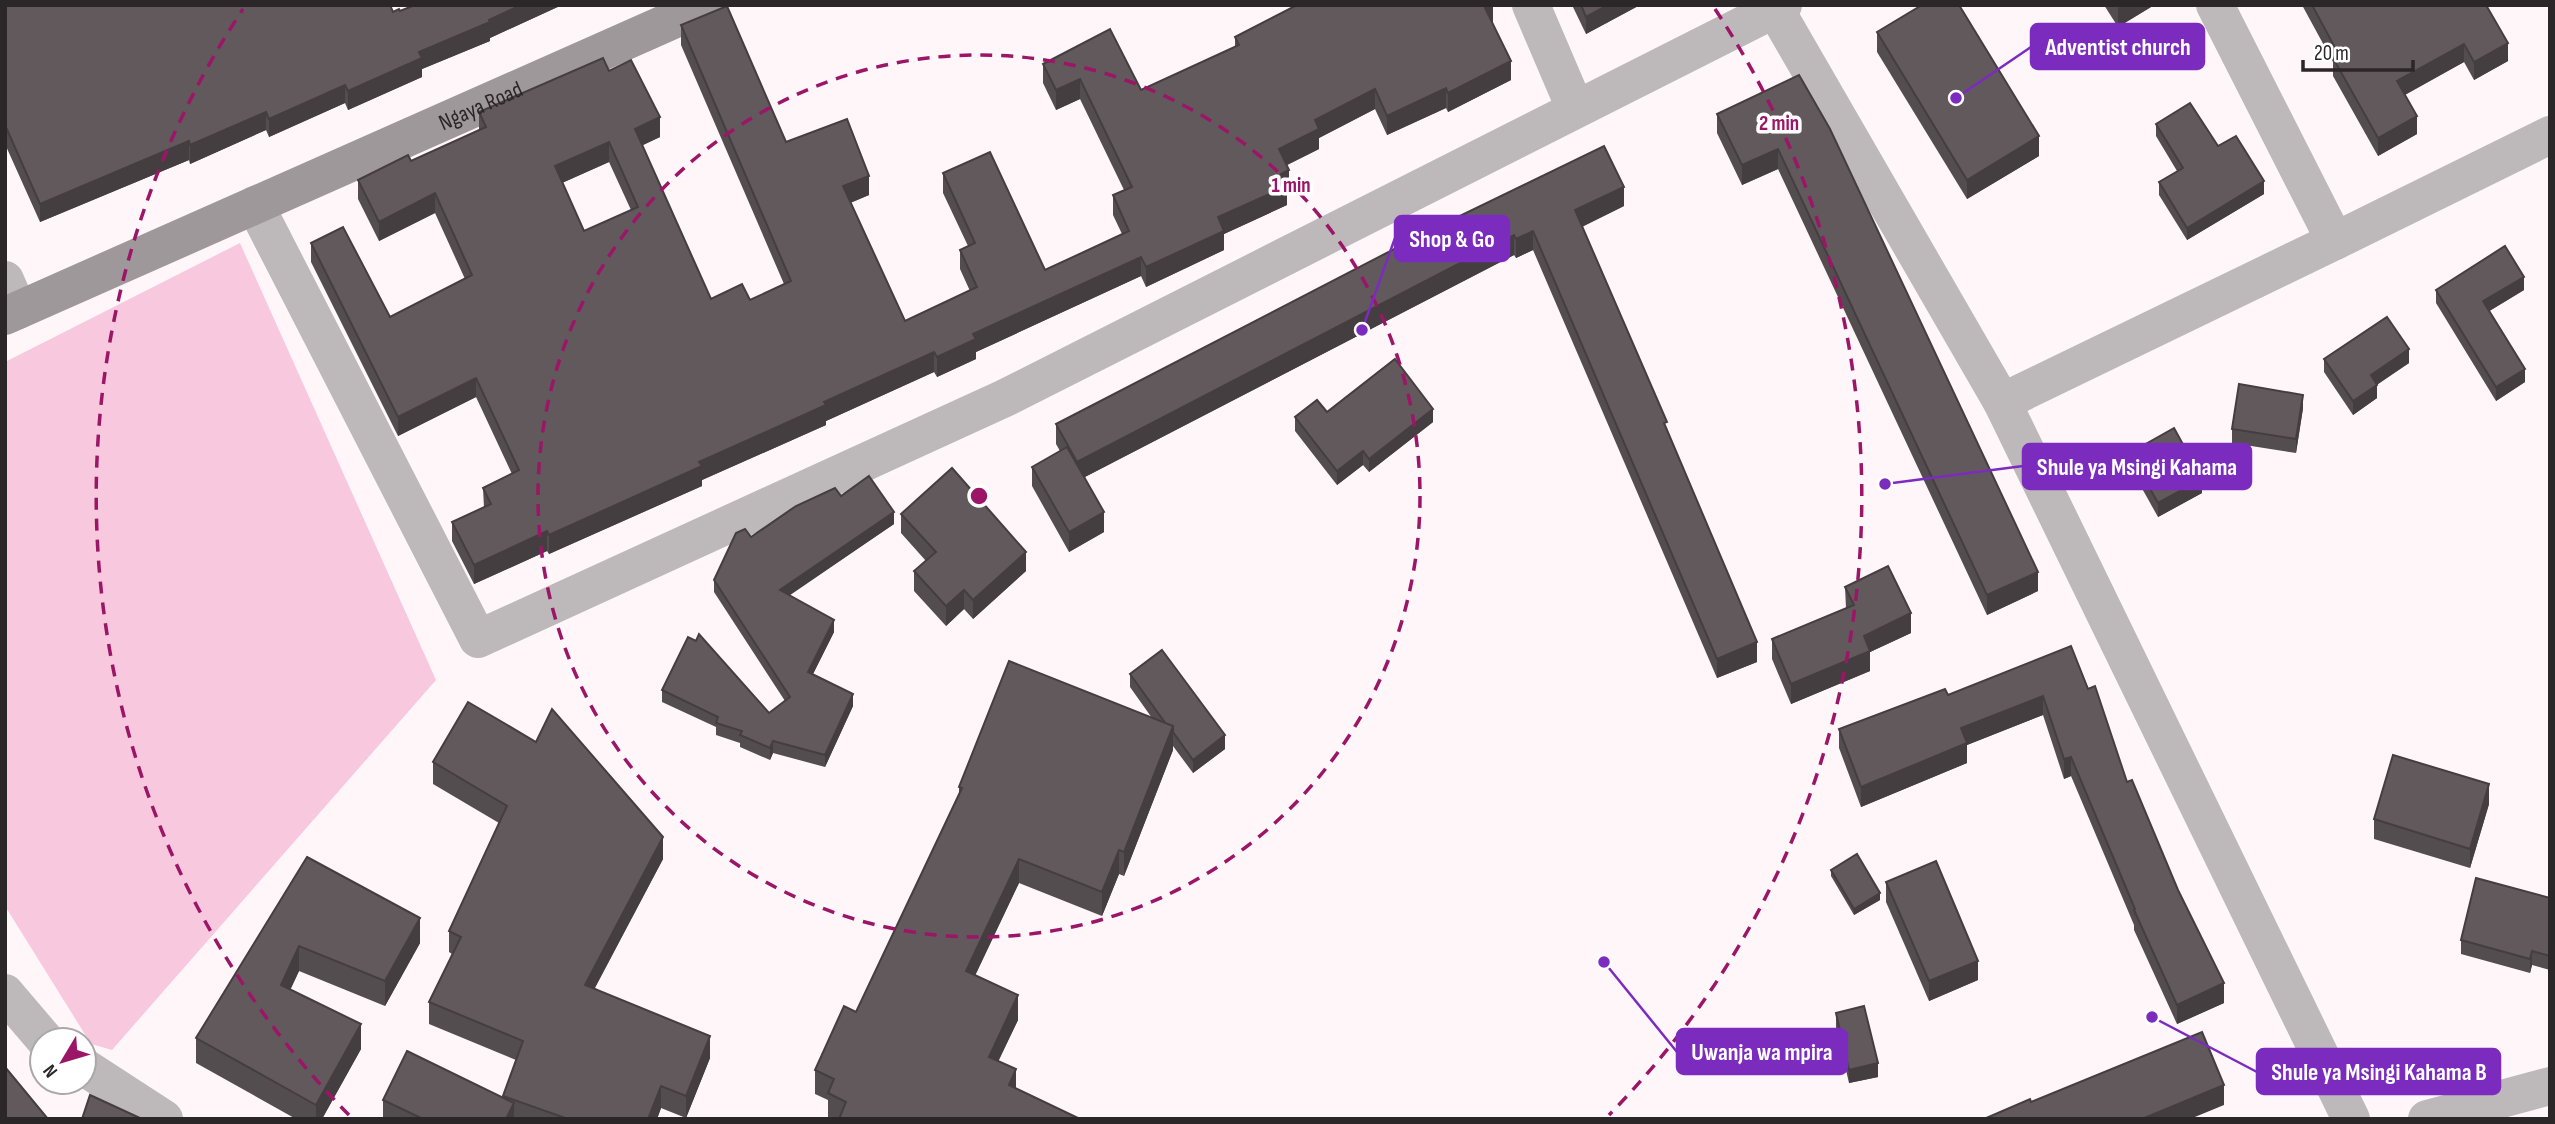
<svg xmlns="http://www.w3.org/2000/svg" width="2555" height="1124" font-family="'Sofia Sans Condensed',sans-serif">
<rect width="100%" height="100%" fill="#fff6fa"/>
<path fill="#f8c9de" d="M240,243L436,680L112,1050L91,1044L5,906V362Z"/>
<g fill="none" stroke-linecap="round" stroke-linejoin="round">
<g stroke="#bdb8ba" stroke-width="38">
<path d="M1531,5L1575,108"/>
<path d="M2215,5L2335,241"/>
<path d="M1775,9L2002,402L2351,1119"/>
<path d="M255,205L478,639L1005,398L1783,5"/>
<path d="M5,280L18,310"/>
<path d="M2002,402L2335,241L2550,135"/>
<path d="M5,993L45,1040"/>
<path d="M84,1067L164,1119"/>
<path d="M2427,1119L2550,1086"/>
</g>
<path stroke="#9f989b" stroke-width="38" id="s1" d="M5,316L707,5"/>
</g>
<g fill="#544d50" fill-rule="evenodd">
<path d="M5,5L393,12L400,11L415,5H562L490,38V41L422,69V77L348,110L345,103L269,137L266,130L190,164L189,160L40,222L5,144Z"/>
<path d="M1493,5L1492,23L1511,80L1448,112L1446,108L1387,135L1375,109L1319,138V149L1287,165L1289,190L1287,191V205L1224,234V250L1146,287L1141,276L976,352V359L937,377L934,372L826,421V425L702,480V486L549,554L547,551L474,584L452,541V522L484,508L483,488L512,474L476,397L398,436L311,262V243L390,317L465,279L435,213L379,241L358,199V180L411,161L479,130V112L609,71L660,137L642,145L711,299L750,300L784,284L681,45V25L786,142L869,195L850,203L905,321L970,291L960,269V250L968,246L943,193V173L1045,270L1122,234L1113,215V195L1124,190L1080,99L1056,110L1043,83V64L1141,90L1235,47V37ZM609,162L631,210L584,231L562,183Z"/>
<path d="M1572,5H1640L1586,34Z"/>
<path d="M2104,5H2151V7L2118,27Z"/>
<path d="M2302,5H2486L2508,61L2474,80L2464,62L2405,95L2417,134L2378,156L2333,76V62Z"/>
<path d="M1877,32L2039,156L1967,199L1877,52Z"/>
<path d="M1799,75L2038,591L1987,615L1778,169L1742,185L1717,133V114Z"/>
<path d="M2156,124L2218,146L2264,194L2187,240L2159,195V182L2177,171L2156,136Z"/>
<path d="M1624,206L1582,227L1667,430L1757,662L1717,678L1533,250L1516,258L1514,255L1085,477L1104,532L1069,552L1032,486V467L1060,451L1056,444V424L1431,230Z"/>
<path d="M2436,290H2524L2489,311L2525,382L2496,401L2436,303Z"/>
<path d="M2324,359L2409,363L2377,384V398L2353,415L2324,372Z"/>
<path d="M2303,408L2296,453L2232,443V429Z"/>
<path d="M1327,412L1433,422L1369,472L1363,465L1337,485L1295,431V417Z"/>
<path d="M2130,453L2202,493L2158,517L2130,467Z"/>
<path d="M841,496L894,524L789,595L834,632L813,674L853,706L825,767L773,753L770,760L740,747V743L716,735V727L662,702V690L769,713L785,701L714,592V580Z"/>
<path d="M901,514L1026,571L973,619L964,609L946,626L914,591V571L926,561L901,533Z"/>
<path d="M1845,587L1911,633L1870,652V671L1791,704L1772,659V639L1846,608Z"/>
<path d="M2071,646L2127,782L2224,1003L2177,1024L2134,930V925L2071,776L2064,779L2043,715L1967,745V763L1861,807L1839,748V729L1948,695Z"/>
<path d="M1130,674L1225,749L1193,773L1173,746V750L1124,876L1119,874L1102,916L1019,883L975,975L1018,1020L998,1061L1016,1088L1080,1119H831L828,1117V1100L815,1094V1070L856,1012L959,794V787L1152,718L1130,687Z"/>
<path d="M433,762L663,859L595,988L710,1058L686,1118L661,1108L657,1119H383V1100L503,1098L516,1060L429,1024V1002L452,954L449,952V931L499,823L433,784Z"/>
<path d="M2489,804L2470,868L2374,839V819Z"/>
<path d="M307,857L420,943L385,1006L299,971L290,990L361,1049L322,1119H296L196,1063V1038Z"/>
<path d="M1831,870L1880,900L1854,915L1831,876Z"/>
<path d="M1886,882L1978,980L1929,1001L1886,902Z"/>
<path d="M2550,898V970L2532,965L2530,973L2461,954V940Z"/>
<path d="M1836,1013L1878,1077L1849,1083L1836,1027Z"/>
</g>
<g fill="#453e41">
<path d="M521,5H562L490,38V41L422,69V77L348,110V91L419,52Z"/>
<path d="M1490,5H1493V23L1485,27V8Z"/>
<path d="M1608,5H1640L1586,34V17Z"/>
<path d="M2122,5H2151V7L2118,27V8Z"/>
<path d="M2508,43V61L2474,80V62Z"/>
<path d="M2464,44V62L2397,99V81Z"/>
<path d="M1511,61V80L1448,112V93Z"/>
<path d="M1080,79V99L1056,110V90Z"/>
<path d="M345,85V103L269,137V119Z"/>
<path d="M1446,88V108L1387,135V116Z"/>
<path d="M1375,89V109L1319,138V149L1279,169V149L1315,120Z"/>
<path d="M266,112V130L190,164V145Z"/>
<path d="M2417,116V134L2378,156V138Z"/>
<path d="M660,117V137L635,149V129Z"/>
<path d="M2039,136V156L1967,199V180Z"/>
<path d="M189,141V160L40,222V204Z"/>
<path d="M609,142V162L555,186V166Z"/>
<path d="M1778,149V169L1742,185V165Z"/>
<path d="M1289,170V190L1287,191V205L1224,234V250L1146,287V267L1281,174Z"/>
<path d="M869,176V195L843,206V186Z"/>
<path d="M2264,181V194L2187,240V228Z"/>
<path d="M1624,187V206L1575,230V210Z"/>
<path d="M435,193V213L379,241V222Z"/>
<path d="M1533,231V250L1516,258V239Z"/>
<path d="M1514,235V255L1077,481V462Z"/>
<path d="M1141,257V276L976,352V359L937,377V357L973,334Z"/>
<path d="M2524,277V290L2483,315V301Z"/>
<path d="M2409,349V363L2371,389V375Z"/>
<path d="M934,352V372L826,421V425L702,480V486L549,554V535L824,402Z"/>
<path d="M2525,369V382L2496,401V387Z"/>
<path d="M476,378V397L398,436V417Z"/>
<path d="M2377,385V398L2353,415V401Z"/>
<path d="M2303,395V408L2296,453V439Z"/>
<path d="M1433,409V422L1369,472V459Z"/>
<path d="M1363,451V465L1337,485V471Z"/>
<path d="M2202,479V493L2158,517V503Z"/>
<path d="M894,512V524L780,602V590Z"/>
<path d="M1104,512V532L1069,552V532Z"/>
<path d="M547,531V551L474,584V565Z"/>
<path d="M1026,552V571L973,619V600Z"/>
<path d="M2038,572V591L1987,615V595Z"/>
<path d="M964,590V609L946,626V606Z"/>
<path d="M1911,613V633L1870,652V671L1791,704V684L1864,636Z"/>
<path d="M834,620V632L808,684V672Z"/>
<path d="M1757,642V662L1717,678V659Z"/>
<path d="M853,694V706L825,767V755Z"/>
<path d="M2043,696V715L1967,745V763L1861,807V787L1961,728Z"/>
<path d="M1173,726V750L1124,876V852Z"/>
<path d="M1225,735V749L1193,773V760Z"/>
<path d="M773,741V753L770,760V748Z"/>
<path d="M2071,757V776L2064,779V759Z"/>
<path d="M2489,784V804L2470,868V849Z"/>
<path d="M663,837V859L585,1006V985Z"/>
<path d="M1119,850V874L1102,916V892Z"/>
<path d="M1019,859V883L966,995V971Z"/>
<path d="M1880,893V900L1854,915V909Z"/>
<path d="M420,918V943L385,1006V981Z"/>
<path d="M299,946V971L281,1010V985Z"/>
<path d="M2532,951V965L2530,973V959Z"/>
<path d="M1978,961V980L1929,1001V981Z"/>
<path d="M2224,983V1003L2177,1024V1005Z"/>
<path d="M1018,995V1020L989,1081V1057Z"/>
<path d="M361,1024V1049L322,1119H316V1105Z"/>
<path d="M710,1036V1058L686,1118V1096Z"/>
<path d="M1878,1063V1077L1849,1083V1070Z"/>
<path d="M1016,1069V1093L1009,1085Z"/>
<path d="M2224,1085V1105L2190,1119H2142Z"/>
<path d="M661,1086V1108L657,1119H648Z"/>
<path d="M514,1103V1119H506Z"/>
</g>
<g fill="#62595d" stroke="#453e41" stroke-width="2" fill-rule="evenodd">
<path d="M5,5H390L393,12L399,9L400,11L415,5H521L489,20L490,22L419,52L422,58L348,91L345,85L269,119L266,112L190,145L189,141L40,204L5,125Z"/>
<path d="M1297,5H1490L1485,8L1511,61L1448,93L1446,88L1387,116L1375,89L1315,120L1319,129L1279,149L1289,170L1281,174L1287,186L1218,217L1224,231L1146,267L1141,257L973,334L976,339L937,357L934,352L824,402L826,405L699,462L702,466L549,535L547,531L474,565L452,522L491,504L483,488L519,470L476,378L398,417L311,243L343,227L390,317L472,275L435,193L379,222L358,180L408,155L411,161L486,127L479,112L603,58L609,71L631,60L660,117L635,129L711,299L742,284L750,300L791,281L681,25L727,6L786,142L847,119L869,176L843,186L905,321L977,287L960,250L975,243L943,173L990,152L1045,270L1129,231L1113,195L1132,187L1080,79L1056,90L1043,64L1110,29L1141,90L1239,45L1235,37ZM609,142L638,207L584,231L555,166Z"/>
<path d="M1581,5H1608L1586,17Z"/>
<path d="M1922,5H1959L2039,136L1967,180L1877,32Z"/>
<path d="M2312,5H2486L2508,43L2474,62L2464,44L2397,81L2417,116L2378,138L2333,58L2339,55Z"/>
<path d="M1799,75L1830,129L2038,572L1987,595L1778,149L1742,165L1717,114Z"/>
<path d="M2190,103L2218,146L2236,136L2264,181L2187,228L2159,182L2183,168L2156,124Z"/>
<path d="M1604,146L1624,187L1575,210L1667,422L1664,423L1757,642L1717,659L1533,231L1516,239L1514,235L1077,462L1056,424L1431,230Z"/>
<path d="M2505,246L2524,277L2483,301L2525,369L2496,387L2436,290Z"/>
<path d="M2387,317L2409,349L2371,375L2377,385L2353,401L2324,359Z"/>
<path d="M1395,359L1433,409L1369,459L1363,451L1337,471L1295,417L1317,400L1327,412Z"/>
<path d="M2239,384L2303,395L2296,439L2232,429Z"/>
<path d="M2174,428L2202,479L2158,503L2130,453Z"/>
<path d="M1067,447L1104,512L1069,532L1032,467Z"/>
<path d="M952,468L1026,552L973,600L964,590L946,606L914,571L936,552L901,514Z"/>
<path d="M869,476L894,512L780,590L834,620L808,672L853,694L825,755L773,741L770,748L740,735L742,731L716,723L718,717L662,690L688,637L696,641L699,634L769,713L790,697L714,580L736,533L745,529L751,537L796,506L835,488L841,496Z"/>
<path d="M1888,566L1911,613L1864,636L1870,651L1791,684L1772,639L1854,605L1845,587Z"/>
<path d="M2071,646L2088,689L2095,686L2127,782L2132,780L2178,890L2224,983L2177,1005L2134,910L2135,909L2071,757L2064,759L2043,696L1961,728L1967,743L1861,787L1839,729L1945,689L1948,695Z"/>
<path d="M1162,650L1225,735L1193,760L1173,732V726L1166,724L1130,674Z"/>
<path d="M1009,661L1173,726L1124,852L1119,850L1102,892L1019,859L966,971L1018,995L989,1057L1016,1069L1009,1085L1080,1119H839L846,1102L828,1093L834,1079L815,1070L844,1006L856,1012L962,788L959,787Z"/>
<path d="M468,702L536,742L552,709L663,837L585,985L710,1036L686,1096L661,1086L648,1119H568L503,1096L523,1041L429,1002L461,937L449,931L507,806L433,762Z"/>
<path d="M2393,755L2489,784L2470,849L2374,819Z"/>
<path d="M1857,854L1880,893L1854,909L1831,870Z"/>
<path d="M307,857L420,918L385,981L299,946L281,985L361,1024L316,1105L196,1038Z"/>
<path d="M1936,861L1978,961L1929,981L1886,882Z"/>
<path d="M2476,878L2550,898V956L2532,951L2530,959L2461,940Z"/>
<path d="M1864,1006L1878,1063L1849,1070L1836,1013Z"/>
<path d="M2202,1032L2224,1085L2142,1119H1984L2030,1099L2031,1102Z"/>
<path d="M407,1051L514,1103L506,1119H423L383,1100Z"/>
<path d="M5,1067L48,1119H5Z"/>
<path d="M90,1095L142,1119H82Z"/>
</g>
<g fill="none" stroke="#9c1667" stroke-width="3.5" stroke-dasharray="12 9">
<circle cx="979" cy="496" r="441"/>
<path d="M349 1115A883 883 0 0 1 243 9M1715 9A883 883 0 0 1 1609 1115"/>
</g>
<g text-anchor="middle" stroke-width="7" stroke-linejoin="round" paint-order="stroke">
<g font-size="23" fill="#2b2628" stroke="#fff">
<text dy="8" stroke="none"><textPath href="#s1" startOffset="520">Ngaya Road</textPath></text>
</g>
</g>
<circle cx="979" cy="496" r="10" fill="#9c1667" stroke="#fff" stroke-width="3.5"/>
<g font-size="21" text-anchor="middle" font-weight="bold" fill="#9c1667" stroke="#fff" stroke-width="7" stroke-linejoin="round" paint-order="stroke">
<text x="1779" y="130">2 min</text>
<text x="1291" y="192">1 min</text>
</g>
<path fill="none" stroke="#7b2cbf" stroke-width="2.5" d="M1956 98L2031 47M1362 330L1395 238M1885 484L2023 466M1604 962L1677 1052M2152 1017L2257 1072"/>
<g fill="#7b2cbf" stroke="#fff" stroke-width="2.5">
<circle cx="1956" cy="98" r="7"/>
<circle cx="1362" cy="330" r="7"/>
<circle cx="1885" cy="484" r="7"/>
<circle cx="1604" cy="962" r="7"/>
<circle cx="2152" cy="1017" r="7"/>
</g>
<g fill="#7b2cbf" stroke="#7b2cbf" stroke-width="2.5">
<rect x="2031" y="24" width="173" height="45" rx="7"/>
<rect x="1395" y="216" width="114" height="45" rx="7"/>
<rect x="2023" y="444" width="228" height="45" rx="7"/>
<rect x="1677" y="1029" width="170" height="45" rx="7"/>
<rect x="2257" y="1049" width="243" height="45" rx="7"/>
</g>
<g font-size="24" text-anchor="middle" font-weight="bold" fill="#fff">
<text x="2118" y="55">Adventist church</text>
<text x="1452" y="247">Shop &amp; Go</text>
<text x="2137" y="475">Shule ya Msingi Kahama</text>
<text x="1762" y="1060">Uwanja wa mpira</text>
<text x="2379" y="1080">Shule ya Msingi Kahama B</text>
</g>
<rect width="2555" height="1124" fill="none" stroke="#2b2628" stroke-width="14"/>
<g transform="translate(63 1061) rotate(232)"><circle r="33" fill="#ffffff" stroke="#aaa8a9" stroke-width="2"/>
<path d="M0-5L12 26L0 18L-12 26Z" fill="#9c1667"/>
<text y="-10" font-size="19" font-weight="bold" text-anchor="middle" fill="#2b2628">N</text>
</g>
<path d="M2303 60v10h110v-10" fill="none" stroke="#2b2628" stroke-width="3.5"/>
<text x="2314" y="60" font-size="21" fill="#2b2628" stroke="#ffffff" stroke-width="5" paint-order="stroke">20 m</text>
</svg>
